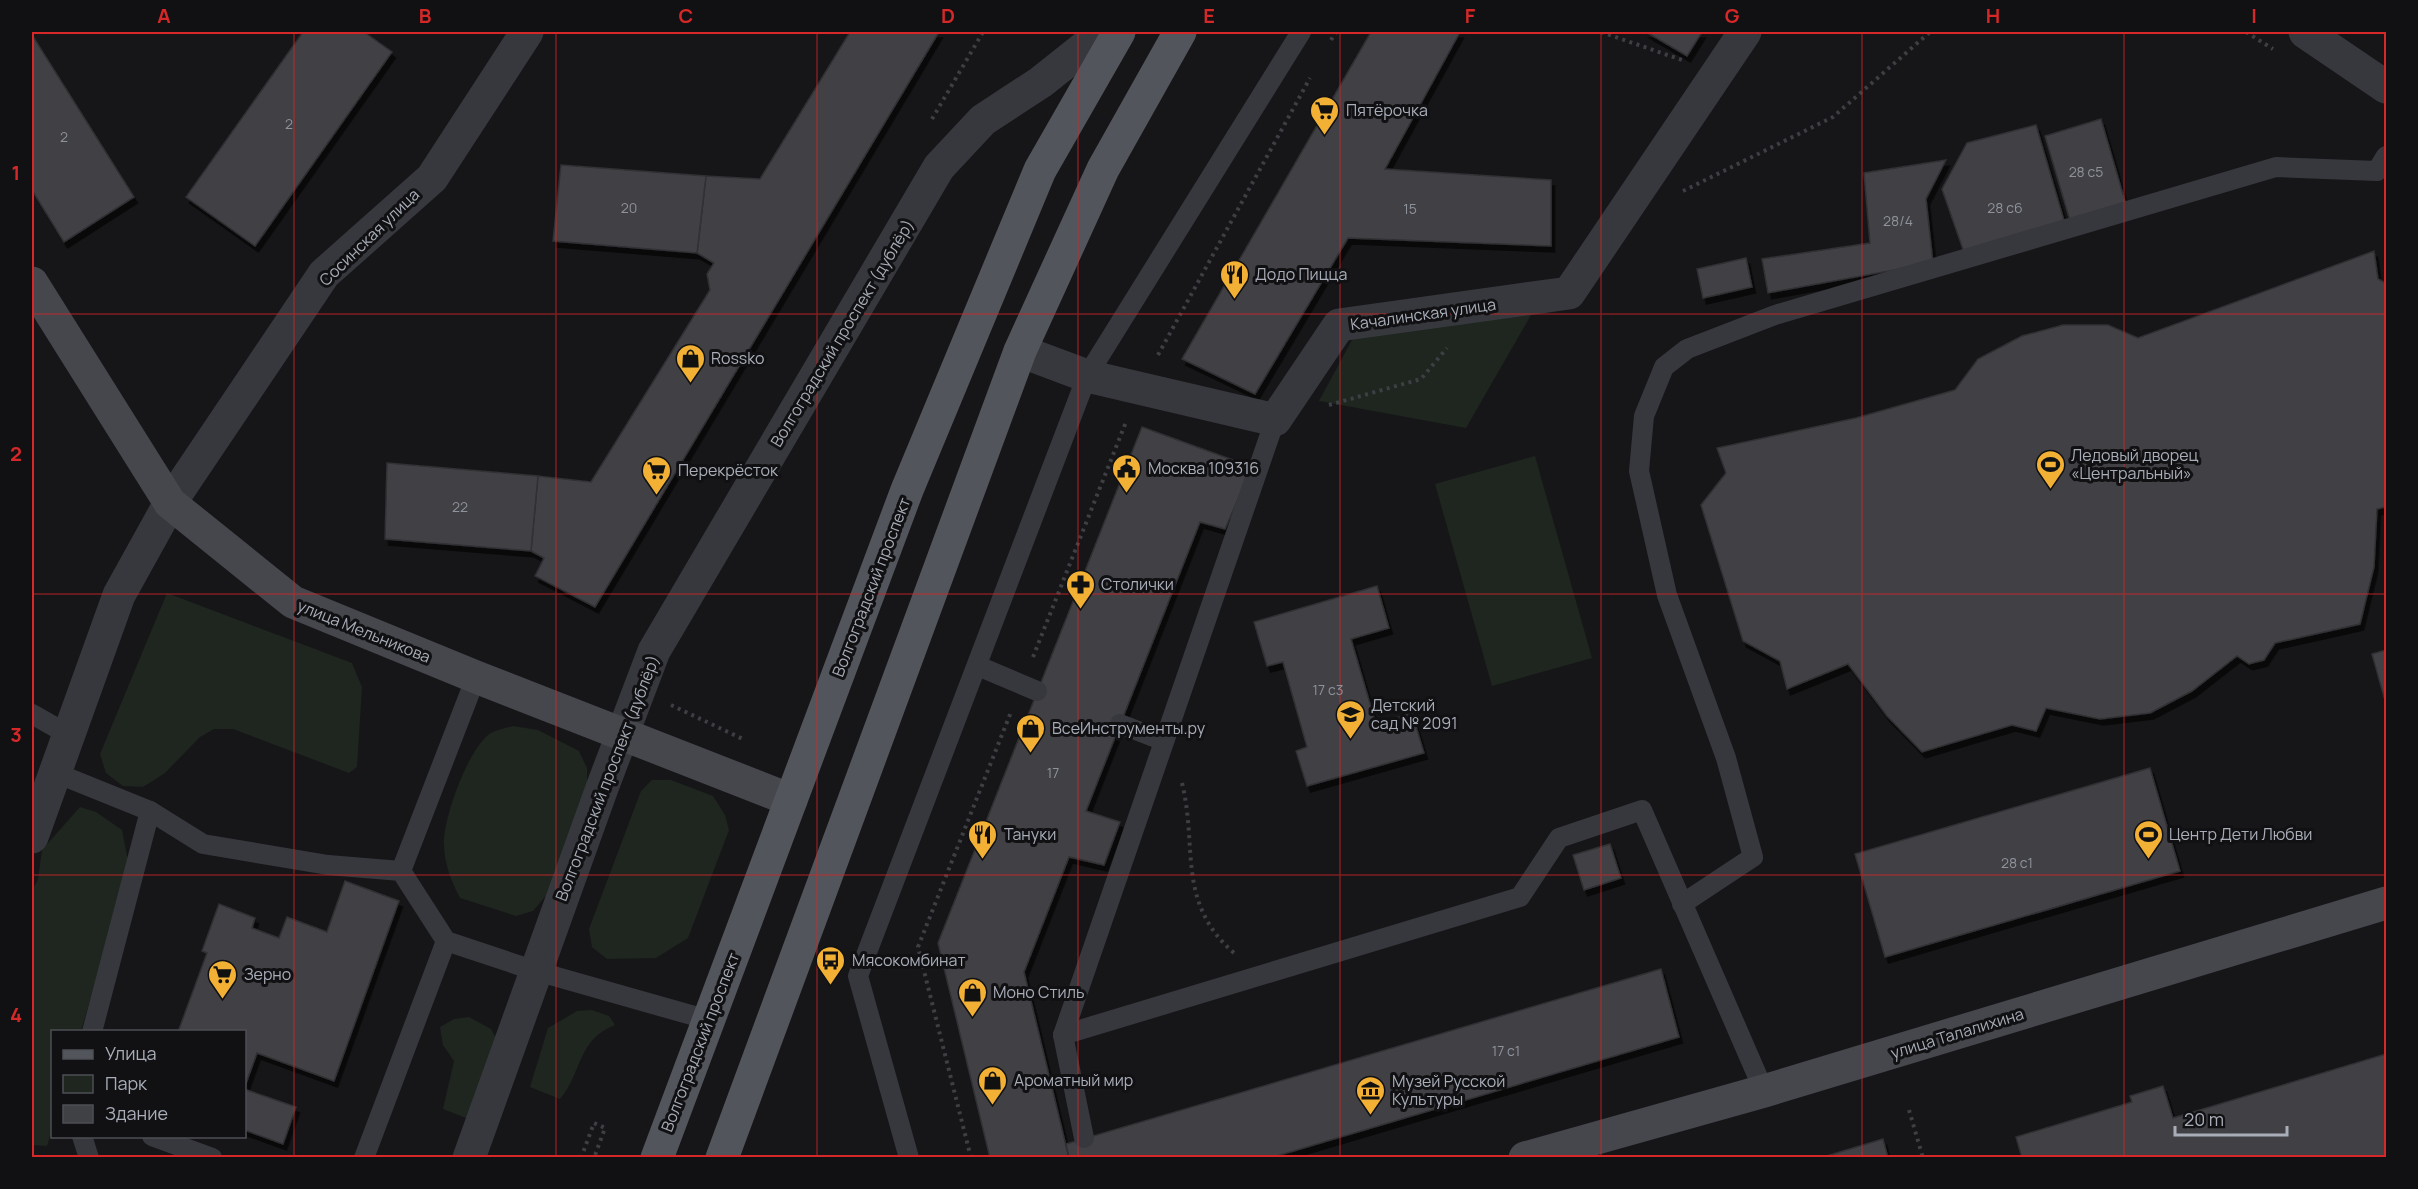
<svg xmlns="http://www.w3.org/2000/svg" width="2418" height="1189" font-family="Manrope,sans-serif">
<defs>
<filter id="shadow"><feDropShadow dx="3.5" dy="6" stdDeviation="0" flood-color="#0009"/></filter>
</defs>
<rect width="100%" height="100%" fill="#161618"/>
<g fill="#1e261f">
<path d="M1531,315L1466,428L1319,401L1353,338Z"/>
<path d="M1535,456L1592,658L1492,686L1435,484Z"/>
<path d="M167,593L352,663L362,687L357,767L349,773L233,729H214L200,737L165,773L143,787L123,786L106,773L100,754Z"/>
<path d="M513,726L538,730L579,751L587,768V790L549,892L533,911L516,916L460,898C451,880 445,866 444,846C442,820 469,746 491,733C497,730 506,728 513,726Z"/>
<path d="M652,780H671L713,796L725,815L729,830L688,938L656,958L607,959L592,947L589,929L641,791Z"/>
<path d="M80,807L96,812L122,830L129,866L81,1031L52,1032V1129L47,1146L32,1145V890L38,880L42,850Z"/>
<path d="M592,1010L609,1016L615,1025C577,1040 583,1071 560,1099L530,1087L548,1028L577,1011Z"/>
<path d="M469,1017L491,1029L496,1038L471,1120L443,1109L454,1061L443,1045L440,1027L454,1019Z"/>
</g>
<g fill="#404145" stroke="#303034" stroke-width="1.5" filter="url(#shadow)">
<path d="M303,32H364L392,52L255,246L186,197Z"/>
<path d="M850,32H939L595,607L535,576L544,558L531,551L538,476L591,482L710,290L707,274L714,263L697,253L706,176L760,179Z"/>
<path d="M1371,32H1460L1385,169L1551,180V246L1348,238L1255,394L1182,359Z"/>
<path d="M1646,32H1702L1687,56Z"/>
<path d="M32,35L134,197L64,242L32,190Z"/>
<path d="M2101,119L2127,208L2071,224L2045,136Z"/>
<path d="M2036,125L2066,227L1966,258L1942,189L1967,143Z"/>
<path d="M1946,160L1926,199L1933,263L1768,293L1762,259L1870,243L1864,173Z"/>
<path d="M561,165L706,176L697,253L553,241Z"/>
<path d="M2374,251L2378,279L2386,283V507L2377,509L2374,567L2360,624L2275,643L2264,660L2249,664L2237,656L2192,691L2150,713L2100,719L2046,708L2036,731L2012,725L1922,752L1887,716L1848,664L1787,689L1780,661L1743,641L1701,505L1726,473L1717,448L1856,418L1955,390L1978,359L2022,336L2063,325H2108L2138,338Z"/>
<path d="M1746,258L1752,287L1703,298L1697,269Z"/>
<path d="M1142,427L1252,467L1225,529L1200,522L1086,811L1120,822L1104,865L1069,857L1024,972L1069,1158H990L938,943Z"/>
<path d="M387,463L538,476L531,551L385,539Z"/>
<path d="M1377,586L1389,628L1351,639L1376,724L1412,713L1424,753L1307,786L1296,751L1307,747L1283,662L1267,666L1254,622Z"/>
<path d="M2386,650V704L2372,654Z"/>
<path d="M2150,768L2180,871L1885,957L1855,854Z"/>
<path d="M1610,844L1621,878L1584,890L1573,855Z"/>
<path d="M345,881L399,901L334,1081L257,1053L244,1089V1032H178L207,953L202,951L219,904L255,918L252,928L279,938L287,917L327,932Z"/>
<path d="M1661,969L1679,1037L1270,1158H1069L1066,1144Z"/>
<path d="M2386,1054V1158H2022L2016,1137L2132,1102L2130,1096L2163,1086L2173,1118Z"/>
<path d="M244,1089L296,1107L283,1144L244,1130Z"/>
<path d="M1883,1139L1888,1158H1820Z"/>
</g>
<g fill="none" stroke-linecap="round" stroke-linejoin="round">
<g stroke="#3d3f44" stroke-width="4" stroke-dasharray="3 4.5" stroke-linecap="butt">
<path d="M1601,32L1682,60"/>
<path d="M2246,32L2273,49"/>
<path d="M1331,40L1336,32"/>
<path d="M932,119L983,32"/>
<path d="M1683,191L1833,117L1930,32"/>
<path d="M1158,355L1310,78"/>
<path d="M1329,405L1421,379L1447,348"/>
<path d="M1033,657L1126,422"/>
<path d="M671,705L745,740"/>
<path d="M1182,783C1198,848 1176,902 1234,953"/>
<path d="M1909,1110L1923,1158"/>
<path d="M581,1158L594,1123L605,1128L594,1158"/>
<path d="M971,1158L918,947L1011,712"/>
</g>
<g stroke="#37383d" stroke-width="20">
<path d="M978,666L1037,691"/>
<path d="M32,714L69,735"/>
<path d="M1120,724L1164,741"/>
<path d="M56,773L150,811L203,844L328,865L401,871L446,941L536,971L709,1020"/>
<path d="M401,871L476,677"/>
<path d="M1682,904L1753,857L1726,758L1667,595L1639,471L1644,416L1664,367L1687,349L1775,315L2276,167L2377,171L2386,156"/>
<path d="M92,1032L150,811"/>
<path d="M1063,1035L1520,897L1559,838L1642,810L1764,1091"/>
<path d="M82,1136L89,1158"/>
<path d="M152,1136L212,1158"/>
<path d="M1084,1138L1063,1035L1275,420"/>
<path d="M364,1158L446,941"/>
<path d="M909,1158L858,976L1087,376L1301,32"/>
</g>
<g stroke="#37383d" stroke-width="33">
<path d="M2305,32L2386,87"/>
<path d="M1020,351L1087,376L1275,420L1339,325L1569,293L1745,32"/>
<path d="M32,837L119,595L170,503L324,274L432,178L527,32"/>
<path d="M469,1158L602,788L654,651L939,167L983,120L1041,82L1085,47L1100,32"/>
</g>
<g stroke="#45474d" stroke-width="33">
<path d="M32,283L170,503L293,602L476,677L791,800"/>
<path d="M1525,1158L1764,1091L2386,903"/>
</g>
<g stroke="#53555c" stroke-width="33">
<path d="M657,1158L907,490L1040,170L1119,32"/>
<path d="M722,1158L1020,351L1103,169L1180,32"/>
</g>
</g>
<path fill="none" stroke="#d62828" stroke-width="1.5" stroke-opacity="0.55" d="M294,32V1158M556,32V1158M817,32V1158M1078,32V1158M1340,32V1158M1601,32V1158M1862,32V1158M2124,32V1158M32,314H2386M32,594H2386M32,875H2386"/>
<defs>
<symbol id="supermarket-pin" viewBox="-11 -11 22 30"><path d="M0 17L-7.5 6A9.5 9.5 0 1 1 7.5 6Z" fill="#f2b134" stroke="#111113"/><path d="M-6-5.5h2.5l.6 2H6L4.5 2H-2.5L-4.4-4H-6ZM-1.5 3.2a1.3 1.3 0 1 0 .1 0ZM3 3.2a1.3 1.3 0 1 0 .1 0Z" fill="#111"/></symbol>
<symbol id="restaurant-pin" viewBox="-11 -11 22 30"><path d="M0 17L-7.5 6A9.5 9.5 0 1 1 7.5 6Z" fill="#f2b134" stroke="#111113"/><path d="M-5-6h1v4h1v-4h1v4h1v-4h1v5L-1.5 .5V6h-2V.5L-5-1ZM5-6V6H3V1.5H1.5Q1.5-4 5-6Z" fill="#111"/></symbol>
<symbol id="shop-pin" viewBox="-11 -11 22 30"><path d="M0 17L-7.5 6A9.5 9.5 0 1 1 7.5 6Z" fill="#f2b134" stroke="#111113"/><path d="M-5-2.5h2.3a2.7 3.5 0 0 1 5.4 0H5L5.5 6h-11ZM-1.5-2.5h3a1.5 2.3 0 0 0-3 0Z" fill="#111"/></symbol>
<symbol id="stadium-pin" viewBox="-11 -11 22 30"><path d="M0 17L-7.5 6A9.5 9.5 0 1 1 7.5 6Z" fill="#f2b134" stroke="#111113"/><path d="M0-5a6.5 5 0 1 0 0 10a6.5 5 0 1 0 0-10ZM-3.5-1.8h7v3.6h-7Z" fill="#111"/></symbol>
<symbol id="civic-pin" viewBox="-11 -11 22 30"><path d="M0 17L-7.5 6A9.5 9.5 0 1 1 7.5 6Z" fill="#f2b134" stroke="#111113"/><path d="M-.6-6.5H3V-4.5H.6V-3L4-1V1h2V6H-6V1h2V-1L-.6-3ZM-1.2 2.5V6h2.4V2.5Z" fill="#111"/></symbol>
<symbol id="pharmacy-pin" viewBox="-11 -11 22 30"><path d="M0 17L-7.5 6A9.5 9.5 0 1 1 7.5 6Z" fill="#f2b134" stroke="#111113"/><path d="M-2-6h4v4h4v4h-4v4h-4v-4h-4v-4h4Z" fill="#111"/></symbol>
<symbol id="school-pin" viewBox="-11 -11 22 30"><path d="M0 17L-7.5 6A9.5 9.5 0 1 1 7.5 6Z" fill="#f2b134" stroke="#111113"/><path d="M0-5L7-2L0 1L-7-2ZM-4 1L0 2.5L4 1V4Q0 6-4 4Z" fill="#111"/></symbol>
<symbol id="bus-pin" viewBox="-11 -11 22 30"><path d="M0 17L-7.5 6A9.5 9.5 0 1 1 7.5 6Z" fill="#f2b134" stroke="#111113"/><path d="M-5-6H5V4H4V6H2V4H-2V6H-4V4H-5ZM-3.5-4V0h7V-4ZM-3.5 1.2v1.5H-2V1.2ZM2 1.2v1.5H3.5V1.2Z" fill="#111"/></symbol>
<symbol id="museum-pin" viewBox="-11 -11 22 30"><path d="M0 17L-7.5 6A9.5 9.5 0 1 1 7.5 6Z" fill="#f2b134" stroke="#111113"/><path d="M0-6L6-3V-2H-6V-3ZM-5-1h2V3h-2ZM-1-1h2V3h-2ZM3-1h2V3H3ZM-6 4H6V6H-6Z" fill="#111"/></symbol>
</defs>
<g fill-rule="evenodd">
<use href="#supermarket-pin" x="1308" y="94" width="33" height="45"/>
<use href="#restaurant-pin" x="1218" y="258" width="33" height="45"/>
<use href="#shop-pin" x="674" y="342" width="33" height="45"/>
<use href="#stadium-pin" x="2034" y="448" width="33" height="45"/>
<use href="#civic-pin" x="1110" y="452" width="33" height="45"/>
<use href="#supermarket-pin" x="640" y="454" width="33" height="45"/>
<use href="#pharmacy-pin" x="1064" y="568" width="33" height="45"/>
<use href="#school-pin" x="1334" y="698" width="33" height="45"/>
<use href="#shop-pin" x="1014" y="712" width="33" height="45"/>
<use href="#restaurant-pin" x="966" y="818" width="33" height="45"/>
<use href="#stadium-pin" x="2132" y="818" width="33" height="45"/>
<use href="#bus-pin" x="814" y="944" width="33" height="45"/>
<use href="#supermarket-pin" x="206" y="958" width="33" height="45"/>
<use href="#shop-pin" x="956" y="976" width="33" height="45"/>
<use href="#shop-pin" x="976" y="1064" width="33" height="45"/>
<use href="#museum-pin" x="1354" y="1074" width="33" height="45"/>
</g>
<g text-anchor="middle" stroke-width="6" stroke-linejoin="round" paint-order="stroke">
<g font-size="14" fill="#8e929b">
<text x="289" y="129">2</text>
<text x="64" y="142">2</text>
<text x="2086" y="177">28 с5</text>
<text x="629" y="213">20</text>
<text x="2005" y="213">28 с6</text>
<text x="1410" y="214">15</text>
<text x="1898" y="226">28/4</text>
<text x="460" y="512">22</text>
<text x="1328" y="695">17 с3</text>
<text x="1053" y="778">17</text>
<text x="2017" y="868">28 с1</text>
<text x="1506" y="1056">17 с1</text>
</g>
<g font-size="16" fill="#a8adb8" stroke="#111113" text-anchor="start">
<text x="1346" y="116">Пятёрочка</text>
<text x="1255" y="280">Додо Пицца</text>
<text x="711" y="364">Rossko</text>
<text x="2071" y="461">Ледовый дворец<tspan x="2071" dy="18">«Центральный»</tspan></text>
<text x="1148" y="474">Москва 109316</text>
<text x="678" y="476">Перекрёсток</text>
<text x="1101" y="590">Столички</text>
<text x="1371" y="711">Детский<tspan x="1371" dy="18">сад № 2091</tspan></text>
<text x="1052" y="734">ВсеИнструменты.ру</text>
<text x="1004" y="840">Тануки</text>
<text x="2169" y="840">Центр Дети Любви</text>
<text x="852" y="966">Мясокомбинат</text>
<text x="244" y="980">Зерно</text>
<text x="993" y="998">Моно Стиль</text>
<text x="1014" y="1086">Ароматный мир</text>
<text x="1392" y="1087">Музей Русской<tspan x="1392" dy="18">Культуры</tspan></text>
</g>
<g font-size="16" fill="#a8adb8" stroke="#111113">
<text transform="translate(369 237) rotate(-44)" y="6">Сосинская улица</text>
<text transform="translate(1423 314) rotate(-8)" y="6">Качалинская улица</text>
<text transform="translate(842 333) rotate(-59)" y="6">Волгоградский проспект (дублёр)</text>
<text transform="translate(871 587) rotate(-69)" y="6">Волгоградский проспект</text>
<text transform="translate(364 631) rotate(22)" y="6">улица Мельникова</text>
<text transform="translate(607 778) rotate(-69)" y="6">Волгоградский проспект (дублёр)</text>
<text transform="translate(1957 1033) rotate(-17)" y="6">улица Талалихина</text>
<text transform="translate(700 1042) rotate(-69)" y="6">Волгоградский проспект</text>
</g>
</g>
<rect width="2418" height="1189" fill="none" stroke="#111113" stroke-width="66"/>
<rect x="51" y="1030" width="195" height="108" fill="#111113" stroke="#4d4f55" stroke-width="1.5"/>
<rect x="63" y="1050" width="30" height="9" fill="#53555c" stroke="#4d4f55" stroke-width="1.5"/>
<text x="105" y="1060" font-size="18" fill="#a8adb8">Улица</text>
<rect x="63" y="1075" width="30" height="18" fill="#1e261f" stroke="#4d4f55" stroke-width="1.5"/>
<text x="105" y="1090" font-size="18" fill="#a8adb8">Парк</text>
<rect x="63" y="1105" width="30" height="18" fill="#404145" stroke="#4d4f55" stroke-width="1.5"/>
<text x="105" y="1120" font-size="18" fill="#a8adb8">Здание</text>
<path d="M2175 1126v9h112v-9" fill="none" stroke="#a8adb8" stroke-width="3"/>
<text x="2184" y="1126" font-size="18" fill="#a8adb8" stroke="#111113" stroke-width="4.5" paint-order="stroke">20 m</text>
<rect x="33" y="33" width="2352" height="1123" fill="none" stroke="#d62828" stroke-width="2"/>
<g font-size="20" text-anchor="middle" font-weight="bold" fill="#d62828">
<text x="164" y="23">A</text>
<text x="425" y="23">B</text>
<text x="686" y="23">C</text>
<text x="948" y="23">D</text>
<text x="1209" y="23">E</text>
<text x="1470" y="23">F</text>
<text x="1732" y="23">G</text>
<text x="1993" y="23">H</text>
<text x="2254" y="23">I</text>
<text x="16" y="180">1</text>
<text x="16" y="461">2</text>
<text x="16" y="742">3</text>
<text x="16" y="1022">4</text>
</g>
</svg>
